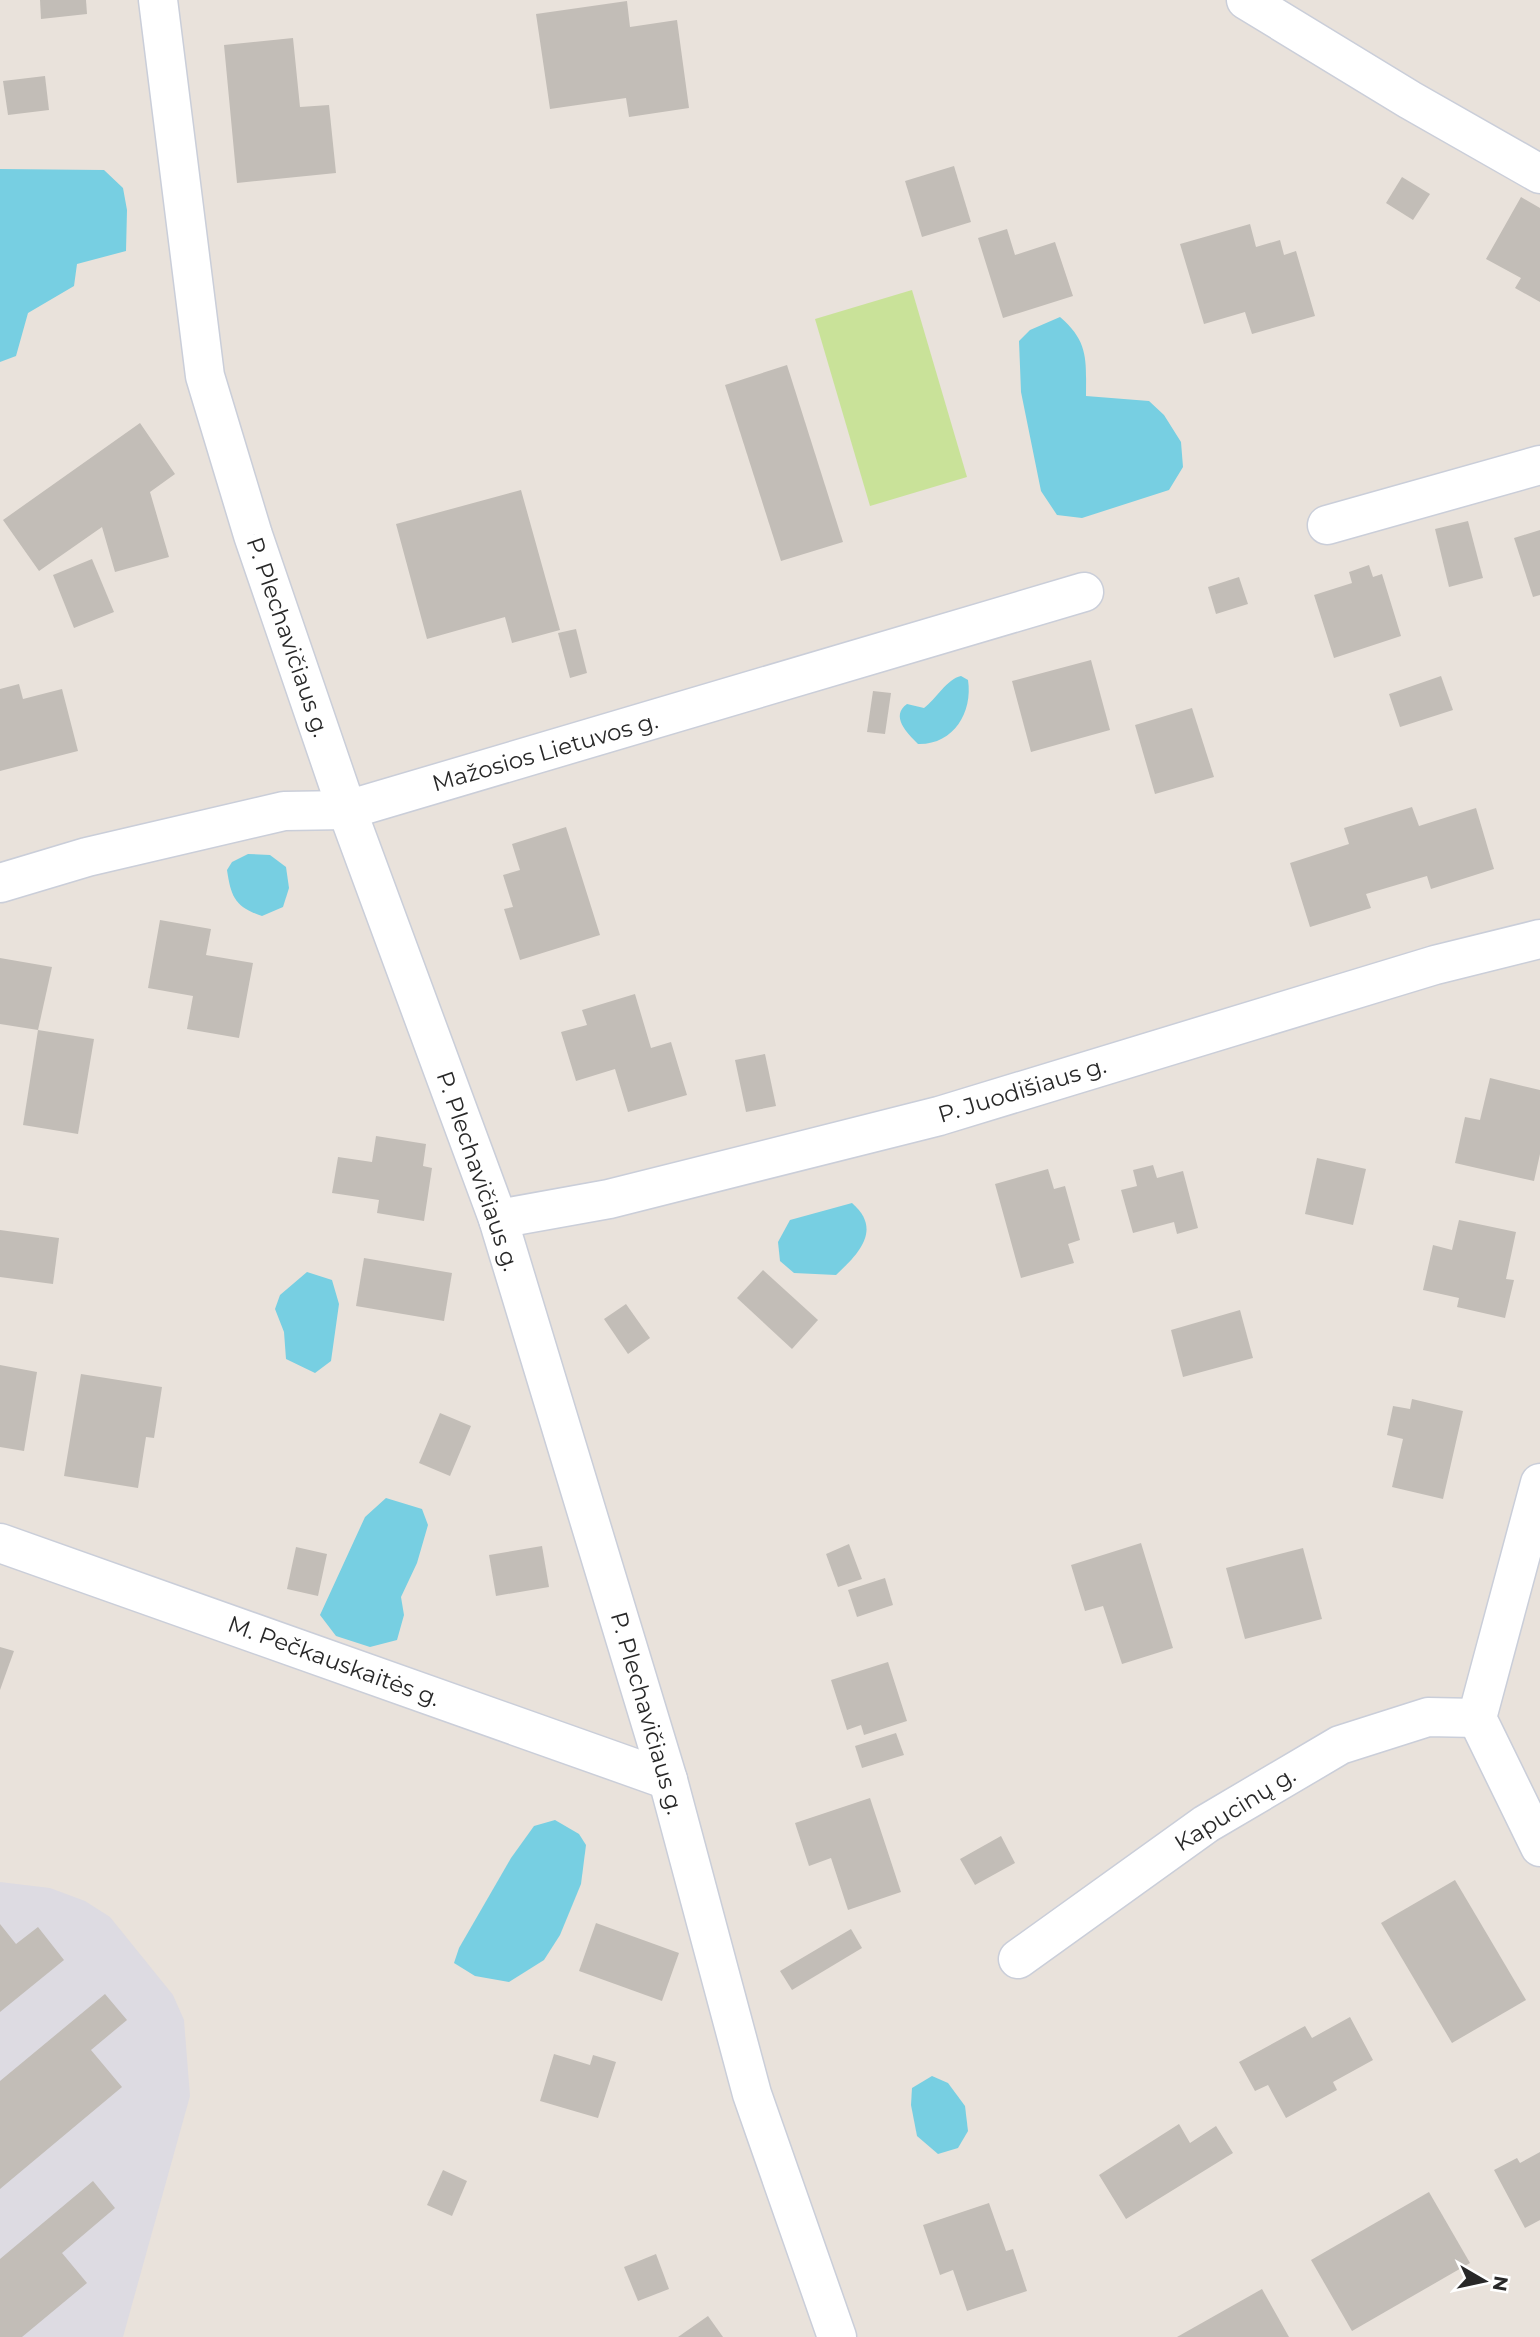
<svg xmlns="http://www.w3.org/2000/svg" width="1540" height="2337" font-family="Montserrat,sans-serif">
<rect width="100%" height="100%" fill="#e9e2db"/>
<path fill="#dddbe2" d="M0,1882L50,1888L85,1901L110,1917L173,1995L184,2020L190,2096L123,2337H0Z"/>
<path fill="#c9e299" d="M912,290L967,477L870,506L815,319Z"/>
<g fill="#77cfe2">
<path d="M0,169L104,170L123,188L127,210L126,251L77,264L74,286L28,313L16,356L0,362Z"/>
<path d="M1060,317C1089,342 1086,360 1086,396L1149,401L1164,415L1181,442L1183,467L1169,490L1082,518L1057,515L1041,491L1021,392L1019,341L1030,330Z"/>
<path d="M961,676L968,680C973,713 953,745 918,744C907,733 890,716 907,704L924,708C936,699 947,679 961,676Z"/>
<path d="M248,854L270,855L286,867L289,888L283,907L262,916C235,907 231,897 227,870L232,862Z"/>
<path d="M852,1203C883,1230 858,1254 836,1275L794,1273L780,1261L778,1242L790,1220Z"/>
<path d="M307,1272L332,1280L339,1304L331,1361L315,1373L286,1359L284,1332L275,1309L280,1295Z"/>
<path d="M386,1498L422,1509L428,1525L417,1563L401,1597L404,1615L397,1640L370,1647L336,1636L320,1615L365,1517Z"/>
<path d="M555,1820L579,1834L586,1845L581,1884L560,1935L544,1960L509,1982L475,1976L454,1963L459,1948L511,1858L534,1826Z"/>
<path d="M932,2076L948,2083L965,2106L968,2131L958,2148L938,2154L917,2136L911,2105L912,2088Z"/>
</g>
<g fill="#c2bdb7">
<path d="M40,0H86L87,14L41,19Z"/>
<path d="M627,1L630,27L677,20L689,108L629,117L626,98L550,109L536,14Z"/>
<path d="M293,38L300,107L329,105L336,173L237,183L224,45Z"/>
<path d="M45,76L49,110L8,115L3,81Z"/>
<path d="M954,166L971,222L922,237L905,181Z"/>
<path d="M1402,177L1430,194L1413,220L1386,203Z"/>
<path d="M1521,197L1540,208V302L1515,288L1521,278L1486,259Z"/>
<path d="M1250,224L1256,247L1280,240L1284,255L1296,251L1315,316L1252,334L1245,312L1204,324L1180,244Z"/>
<path d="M1007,229L1015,255L1055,242L1073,296L1003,318L978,238Z"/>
<path d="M787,365L843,542L781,561L725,385Z"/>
<path d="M140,423L175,474L150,492L169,557L115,572L102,527L39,571L3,520Z"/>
<path d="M521,490L560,630L512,643L505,617L427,639L396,524Z"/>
<path d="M1468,521L1483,578L1449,587L1435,529Z"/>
<path d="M1540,530V595L1533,597L1514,538Z"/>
<path d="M92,559L114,612L74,628L53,575Z"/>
<path d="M1369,565L1373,577L1382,574L1401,636L1334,658L1314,595L1352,583L1349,572Z"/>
<path d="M1239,577L1248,604L1216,614L1208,587Z"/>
<path d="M576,629L587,673L570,678L558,633Z"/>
<path d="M1091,660L1110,730L1031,752L1012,681Z"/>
<path d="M1441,676L1453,710L1400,727L1389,694Z"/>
<path d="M19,684L23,699L62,689L78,751L0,771V689Z"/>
<path d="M873,691L891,693L885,734L867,732Z"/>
<path d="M1192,708L1214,777L1155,794L1135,725Z"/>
<path d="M1412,807L1419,826L1476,808L1494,869L1431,889L1427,876L1366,894L1371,908L1310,927L1290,863L1349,844L1344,828Z"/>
<path d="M566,827L600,935L520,960L504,909L513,907L503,875L520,870L512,844Z"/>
<path d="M160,920L211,929L206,955L253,963L239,1038L187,1029L193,996L148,988Z"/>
<path d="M0,958L52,967L38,1030L0,1024Z"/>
<path d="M635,994L651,1048L671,1042L687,1095L628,1112L615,1069L576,1081L561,1032L587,1025L582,1010Z"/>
<path d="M38,1030L94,1039L78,1134L23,1125Z"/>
<path d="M765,1054L776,1106L746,1112L735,1060Z"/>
<path d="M1490,1078L1540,1090V1154L1534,1181L1455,1163L1465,1117L1480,1120Z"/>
<path d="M376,1136L426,1144L423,1166L432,1168L424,1221L377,1213L379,1200L332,1193L338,1157L372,1162Z"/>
<path d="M1317,1158L1366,1169L1353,1225L1305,1214Z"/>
<path d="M1153,1165L1157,1178L1183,1171L1198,1228L1177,1234L1174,1222L1133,1233L1121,1190L1137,1186L1133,1170Z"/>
<path d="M1048,1169L1054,1189L1065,1186L1080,1240L1068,1244L1074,1263L1021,1278L995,1184Z"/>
<path d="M1459,1220L1516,1232L1506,1279L1514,1280L1505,1318L1457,1307L1459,1298L1423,1290L1433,1245L1452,1250Z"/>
<path d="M0,1230L59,1238L53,1284L0,1277Z"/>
<path d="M364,1258L452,1273L444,1321L356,1306Z"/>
<path d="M763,1270L818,1320L792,1349L737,1298Z"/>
<path d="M626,1304L650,1338L628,1354L604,1319Z"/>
<path d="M1240,1310L1253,1358L1183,1377L1171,1330Z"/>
<path d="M0,1365L37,1372L24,1451L0,1447Z"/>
<path d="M81,1374L162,1387L154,1438L146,1437L138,1488L64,1476Z"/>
<path d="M1412,1399L1463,1411L1443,1499L1392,1487L1403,1439L1387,1435L1393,1406L1410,1409Z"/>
<path d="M440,1413L471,1426L450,1476L419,1463Z"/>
<path d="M1141,1543L1173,1648L1122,1664L1103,1606L1085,1611L1071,1565Z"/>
<path d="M849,1544L862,1579L838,1587L826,1554Z"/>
<path d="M542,1546L549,1587L496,1596L489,1555Z"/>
<path d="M296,1547L327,1554L318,1596L287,1589Z"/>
<path d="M1303,1548L1322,1619L1245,1639L1226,1568Z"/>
<path d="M885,1578L893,1605L857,1617L848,1590Z"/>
<path d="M0,1647L14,1651L0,1690Z"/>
<path d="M888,1662L907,1721L864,1735L861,1725L847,1730L831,1680Z"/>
<path d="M896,1733L904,1755L862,1768L855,1746Z"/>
<path d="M870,1798L901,1892L848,1910L831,1858L809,1866L795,1823Z"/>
<path d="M1001,1836L1015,1863L975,1885L960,1859Z"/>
<path d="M1455,1880L1526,2000L1452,2043L1381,1923Z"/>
<path d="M596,1923L679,1953L662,2001L579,1971Z"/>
<path d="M0,1924L16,1944L38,1927L64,1960L0,2012Z"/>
<path d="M851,1929L862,1948L792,1990L780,1971Z"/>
<path d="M105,1994L127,2020L91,2050L122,2087L0,2189V2081Z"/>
<path d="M1350,2017L1373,2060L1333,2082L1337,2090L1286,2118L1268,2085L1255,2091L1239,2062L1305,2026L1312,2038Z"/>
<path d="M554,2054L590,2065L593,2055L616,2062L598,2118L540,2101Z"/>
<path d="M1179,2124L1190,2143L1216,2126L1233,2153L1126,2219L1099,2175Z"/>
<path d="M1540,2152V2220L1525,2228L1494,2170L1517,2158L1520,2163Z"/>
<path d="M443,2170L467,2181L452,2216L427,2205Z"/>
<path d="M93,2181L115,2208L62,2253L87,2283L22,2337H0V2259Z"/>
<path d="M1429,2192L1470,2263L1352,2331L1311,2260Z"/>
<path d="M989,2203L1006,2251L1013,2249L1027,2291L967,2311L953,2270L940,2275L923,2225Z"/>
<path d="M656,2254L669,2289L638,2301L624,2267Z"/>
<path d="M1262,2289L1289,2337H1177Z"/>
<path d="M708,2316L723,2337H678Z"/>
</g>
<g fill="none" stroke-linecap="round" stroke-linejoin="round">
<defs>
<g id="street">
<path d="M158,0L205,376L253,535L347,810L498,1219L668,1780L752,2094L837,2337"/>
<path d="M1246,0L1410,100L1540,174"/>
<path d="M1327,525L1540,465"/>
<path d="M0,883L87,857L284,811L347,810L1084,592"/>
<path d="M498,1219L609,1199L939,1116L1435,965L1540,939"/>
<path d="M1540,1483L1477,1718L1540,1847"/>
<path d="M0,1543L668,1780"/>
<path d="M1018,1959L1206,1824L1340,1745L1428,1717L1477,1718"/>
</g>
</defs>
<use href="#street" stroke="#caced9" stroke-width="41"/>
<use href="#street" stroke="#fff" stroke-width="38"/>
</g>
<g text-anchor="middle" stroke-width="6" stroke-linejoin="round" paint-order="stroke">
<g font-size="23" fill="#282828" stroke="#fff">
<text transform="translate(288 637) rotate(71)" y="8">P. Plechavičiaus g.</text>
<text transform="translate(545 752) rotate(-16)" y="8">Mažosios Lietuvos g.</text>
<text transform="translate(1022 1090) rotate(-17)" y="8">P. Juodišiaus g.</text>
<text transform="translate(478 1171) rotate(71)" y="8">P. Plechavičiaus g.</text>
<text transform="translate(334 1661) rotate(20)" y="8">M. Pečkauskaitės g.</text>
<text transform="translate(647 1713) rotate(74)" y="8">P. Plechavičiaus g.</text>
<text transform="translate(1235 1809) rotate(-32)" y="8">Kapucinų g.</text>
</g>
</g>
<g transform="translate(1484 2281) rotate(99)" stroke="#ffffff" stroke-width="5" paint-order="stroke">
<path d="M0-5L12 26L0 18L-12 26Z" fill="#282828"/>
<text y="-10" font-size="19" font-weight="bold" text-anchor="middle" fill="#282828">N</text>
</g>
</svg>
